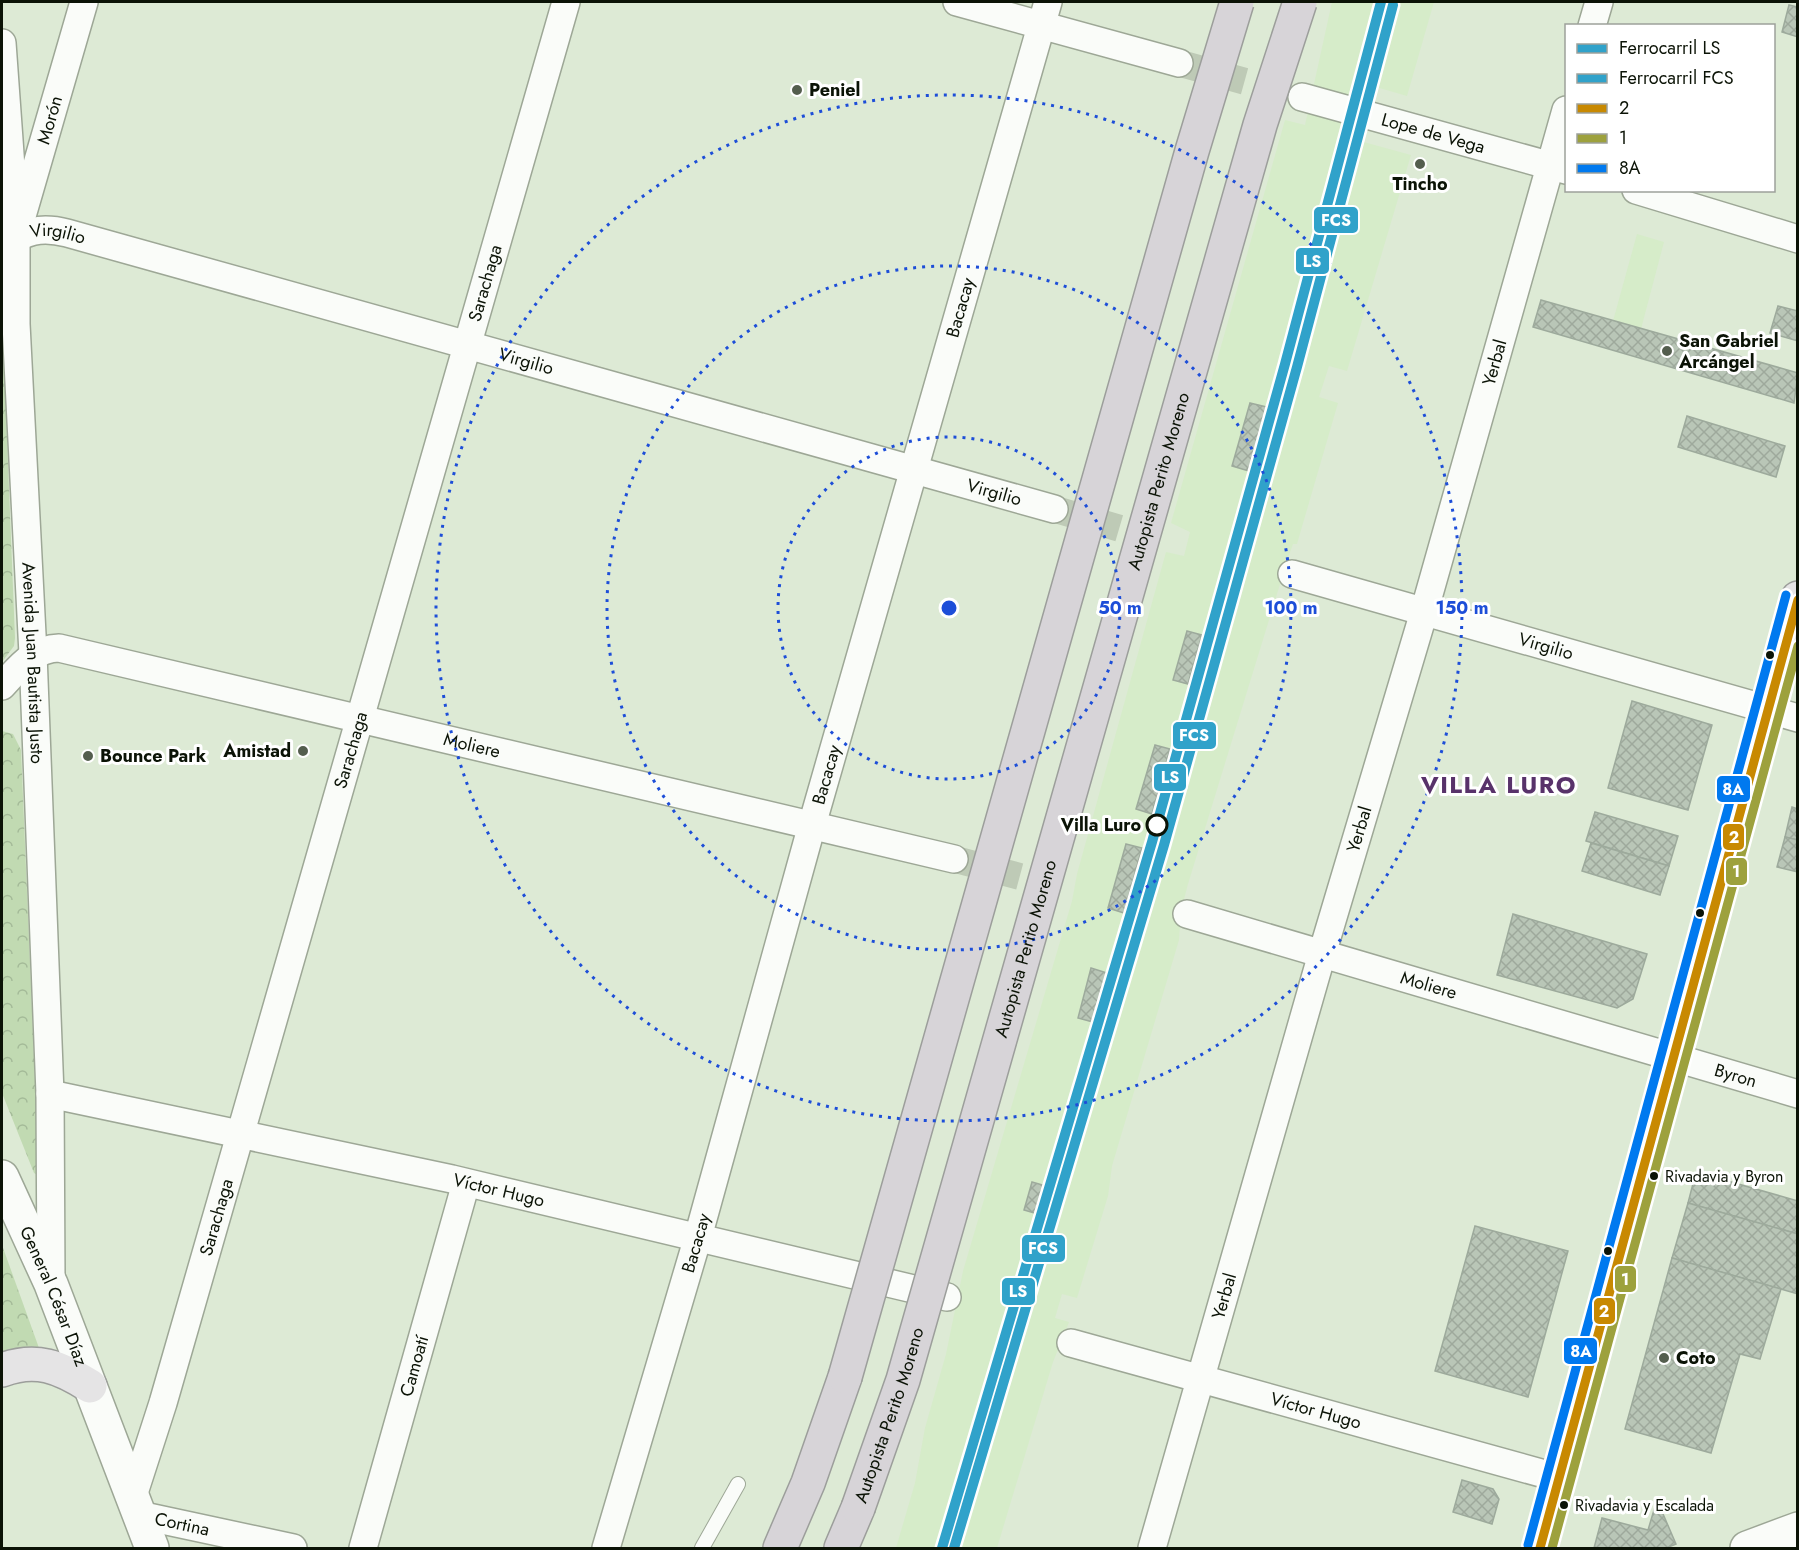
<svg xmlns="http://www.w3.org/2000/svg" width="1799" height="1550" font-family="Jost,sans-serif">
<defs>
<pattern id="park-crowns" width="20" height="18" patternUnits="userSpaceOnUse" patternTransform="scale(1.5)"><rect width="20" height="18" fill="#c1dab2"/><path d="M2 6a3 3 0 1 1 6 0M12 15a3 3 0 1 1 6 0" fill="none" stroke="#a4ba98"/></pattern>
<pattern id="building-cross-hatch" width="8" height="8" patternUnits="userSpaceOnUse" patternTransform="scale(1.5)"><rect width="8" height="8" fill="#b9c6b7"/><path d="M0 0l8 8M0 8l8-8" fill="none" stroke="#9ea99c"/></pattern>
</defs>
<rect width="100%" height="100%" fill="#ddead5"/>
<g fill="#d6ecc9">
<path d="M1332,2H1434L1407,96L1376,87L1360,141L1411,155L1347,371L1329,366L1319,397L1338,403L1297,544H1293L1288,558L1188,884L1181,911L1179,940L1112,1166L1108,1196L1077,1298L1062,1294L1055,1318L1069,1322L1053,1362L997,1548H896L915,1483L925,1428L946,1354L963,1271L1072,901L1077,874L1166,552L1184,556L1190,532L1171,523L1285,120L1305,125Z"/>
<path d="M1637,234L1664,242L1641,329L1613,321Z"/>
</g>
<g fill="url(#park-crowns)">
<path d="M2,314L15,638L14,646L2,662Z"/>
<path d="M2,731L13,734L21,750L39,1176L34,1173L2,1093Z"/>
<path d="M2,1245L39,1348L2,1357Z"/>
</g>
<g fill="url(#building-cross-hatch)" stroke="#9daa9c" stroke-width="1.5">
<path d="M1789,5L1798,7V37L1782,32Z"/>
<path d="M1541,300L1798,373L1794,403L1533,327Z"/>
<path d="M1778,306L1798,311V341L1770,333Z"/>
<path d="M1250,403L1267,407L1249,471L1232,466Z"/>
<path d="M1687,416L1785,446L1776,477L1678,447Z"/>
<path d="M1187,631L1202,635L1188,684L1173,680Z"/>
<path d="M1632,701L1712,725L1688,810L1608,788Z"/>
<path d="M1155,745L1170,749L1152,814L1136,809Z"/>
<path d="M1792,807L1798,809V840L1785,837Z"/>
<path d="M1595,812L1678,836L1669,866L1586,841Z"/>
<path d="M1785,837L1798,840V872L1777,867Z"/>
<path d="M1591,843L1669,866L1660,895L1582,871Z"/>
<path d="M1126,844L1142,848L1124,913L1108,908Z"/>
<path d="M1513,914L1647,954L1633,999L1617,1008L1497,975Z"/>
<path d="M1091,968L1107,973L1093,1022L1078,1018Z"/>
<path d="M1696,1172L1798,1201V1234L1688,1203Z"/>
<path d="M1032,1182L1046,1186L1038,1214L1024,1210Z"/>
<path d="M1688,1203L1798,1234V1294L1672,1258Z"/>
<path d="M1475,1226L1568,1251L1528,1397L1435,1371Z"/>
<path d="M1672,1258L1781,1289L1760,1359L1740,1354L1711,1453L1625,1429Z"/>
<path d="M1462,1480L1493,1489L1499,1499L1492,1524L1453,1512Z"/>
<path d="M1657,1500L1676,1544L1666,1548H1594L1602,1518L1648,1530Z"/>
</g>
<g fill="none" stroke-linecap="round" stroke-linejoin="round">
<g stroke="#becab6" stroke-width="27" stroke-dasharray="27 14" stroke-linecap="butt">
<path d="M1179,63L1291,94"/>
<path d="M1054,509L1139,534"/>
<path d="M954,859L1029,879"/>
</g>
<defs>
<path id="service" d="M702,1548L738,1484"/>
<g id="minor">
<path d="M957,2L1179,63"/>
<path d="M1592,26L1599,2"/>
<path id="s1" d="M2,43L16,237V324L33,654L50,1094L51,1280"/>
<path id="s2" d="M1302,97L1566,170"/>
<path d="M1636,190L1798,239"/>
<path id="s3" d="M22,216L84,2"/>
<path id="s4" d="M2,247C25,231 40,226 67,233L1054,509"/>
<path id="s5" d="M1292,574L1798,718"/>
<path id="s6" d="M2,686C19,668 32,649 59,648L954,859"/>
<path id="s7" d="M1187,914L1798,1094"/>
<path id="s8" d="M50,1094L452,1179L947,1297"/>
<path id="s9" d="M1071,1343L1559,1478"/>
<path id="s10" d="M133,1496L163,1403L566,2"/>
<path id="s11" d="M139,1515L293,1548"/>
<path id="s12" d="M363,1548L466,1183"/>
<path id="s13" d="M606,1548L698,1237L812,825L1048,2"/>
<path id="s14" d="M1152,1548L1322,954L1424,612L1566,110"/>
</g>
<g id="tertiary">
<path id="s15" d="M2,1177L51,1284L152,1548"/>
<path d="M1747,1548L1798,1529"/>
</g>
<g id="primary">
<path d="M2,1370C36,1357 60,1367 90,1386"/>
<path d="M1540,1548L1798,598"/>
</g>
<g id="motorway">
<path d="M780,1548L808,1483L845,1377"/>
<path d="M841,1548L858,1508"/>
</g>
</defs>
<use href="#service" stroke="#9da796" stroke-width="16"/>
<use href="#minor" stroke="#9da796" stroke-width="30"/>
<use href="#tertiary" stroke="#9da796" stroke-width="36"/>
<use href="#primary" stroke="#9c9e9b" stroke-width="36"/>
<use href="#motorway" stroke="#9c9e9b" stroke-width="36"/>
<use href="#service" stroke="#fafcf9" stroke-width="14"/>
<use href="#minor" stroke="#fafcf9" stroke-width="27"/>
<use href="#tertiary" stroke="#fafcf9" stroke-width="33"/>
<use href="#primary" stroke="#e5e4e5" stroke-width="33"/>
<use href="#motorway" stroke="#d7d4d8" stroke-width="33"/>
<defs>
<g id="motorway-bridge">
<path d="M845,1377L1192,151L1237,2"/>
<path id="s16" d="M858,1508L903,1380L1260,125L1300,2"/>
</g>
</defs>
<use href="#motorway-bridge" stroke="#9c9e9b" stroke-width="36" stroke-linecap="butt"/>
<use href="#motorway-bridge" stroke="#d7d4d8" stroke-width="33"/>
<defs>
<path id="bus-1" d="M1540,1548L1798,600"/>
<path id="bus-2" d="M1552,1548L1798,646"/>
<path id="bus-3" d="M1528,1545L1786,595"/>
</defs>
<use href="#bus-1" stroke="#fff" stroke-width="14"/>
<use href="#bus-2" stroke="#fff" stroke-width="14"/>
<use href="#bus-3" stroke="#fff" stroke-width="14"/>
<use href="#bus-1" stroke="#c88901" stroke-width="9"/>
<use href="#bus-2" stroke="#9da13d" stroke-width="9"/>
<use href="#bus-3" stroke="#0079ef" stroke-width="9"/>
<defs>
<path id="rail-1" d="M942,1548L1152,842L1285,364L1381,2"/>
<path id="rail-2" d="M954,1548L1164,845L1297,367L1393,5"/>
</defs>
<use href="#rail-1" stroke="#fff" stroke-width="15"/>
<use href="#rail-2" stroke="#fff" stroke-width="15"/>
<use href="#rail-1" stroke="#30a2ca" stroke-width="10"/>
<use href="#rail-2" stroke="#30a2ca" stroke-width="10"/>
</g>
<g fill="none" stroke="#1d4ed8" stroke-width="3" stroke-dasharray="3 6">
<circle cx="949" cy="608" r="171"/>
<circle cx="949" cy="608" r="342"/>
<circle cx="949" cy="608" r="513"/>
</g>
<g fill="#545e4e" stroke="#fff" stroke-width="2">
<circle cx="797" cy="90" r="6"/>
<circle cx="1420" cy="164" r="6"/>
<circle cx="1667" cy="351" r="6"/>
<circle cx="303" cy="751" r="6"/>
<circle cx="88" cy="756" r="6"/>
<circle cx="1664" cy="1358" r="6"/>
</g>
<g fill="#0b1306" stroke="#fff" stroke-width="2">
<circle cx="1770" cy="655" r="5"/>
<circle cx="1700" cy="913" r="5"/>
<circle cx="1654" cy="1176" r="5"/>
<circle cx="1608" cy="1251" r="5"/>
<circle cx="1564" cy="1505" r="5"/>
</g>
<circle fill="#fff" stroke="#0b1306" stroke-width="3" cx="1157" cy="825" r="10"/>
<g text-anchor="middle" stroke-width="6" stroke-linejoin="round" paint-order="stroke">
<g font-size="16" fill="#0b1306" stroke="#fff" text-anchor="start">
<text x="1665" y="1182">Rivadavia y Byron</text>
<text x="1575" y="1511">Rivadavia y Escalada</text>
</g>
<g font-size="18" font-weight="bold" fill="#0b1306" stroke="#fff" text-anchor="start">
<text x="809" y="96">Peniel</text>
<text x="1420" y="190" text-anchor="middle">Tincho</text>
<text x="1679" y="347">San Gabriel<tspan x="1679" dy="21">Arcángel</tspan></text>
<text x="291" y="757" text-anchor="end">Amistad</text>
<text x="100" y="762">Bounce Park</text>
<text x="1676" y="1364">Coto</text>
</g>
<g font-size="18" fill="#0b1306" stroke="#fff">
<text dy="6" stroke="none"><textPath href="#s3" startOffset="100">Morón</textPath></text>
<text dy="6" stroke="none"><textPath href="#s2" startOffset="136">Lope de Vega</textPath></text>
<text dy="6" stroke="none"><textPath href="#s4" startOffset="60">Virgilio</textPath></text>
<text dy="6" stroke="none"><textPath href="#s10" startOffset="1263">Sarachaga</textPath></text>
<text dy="6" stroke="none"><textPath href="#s13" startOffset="1290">Bacacay</textPath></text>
<text dy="6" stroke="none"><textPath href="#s4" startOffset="546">Virgilio</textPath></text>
<text dy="6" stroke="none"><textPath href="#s14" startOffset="1234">Yerbal</textPath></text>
<text dy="6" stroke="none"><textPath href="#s16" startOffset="1070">Autopista Perito Moreno</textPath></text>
<text dy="6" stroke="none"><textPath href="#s4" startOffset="1032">Virgilio</textPath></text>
<text dy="6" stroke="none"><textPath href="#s5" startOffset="264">Virgilio</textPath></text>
<text dy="6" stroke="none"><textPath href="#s1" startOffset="621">Avenida Juan Bautista Justo</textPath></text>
<text dy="6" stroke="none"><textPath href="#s6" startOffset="495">Moliere</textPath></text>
<text dy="6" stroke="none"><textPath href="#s10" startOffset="777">Sarachaga</textPath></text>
<text dy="6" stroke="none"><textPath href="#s13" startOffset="804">Bacacay</textPath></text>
<text dy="6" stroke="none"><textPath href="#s14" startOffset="748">Yerbal</textPath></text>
<text dy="6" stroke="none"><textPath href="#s16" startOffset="584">Autopista Perito Moreno</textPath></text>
<text dy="6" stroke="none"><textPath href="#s7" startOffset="252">Moliere</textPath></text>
<text dy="6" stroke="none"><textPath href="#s7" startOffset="572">Byron</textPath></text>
<text dy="6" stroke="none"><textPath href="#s8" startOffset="459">Víctor Hugo</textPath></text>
<text dy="6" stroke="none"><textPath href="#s10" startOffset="291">Sarachaga</textPath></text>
<text dy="6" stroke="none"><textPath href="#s13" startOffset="318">Bacacay</textPath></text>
<text dy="6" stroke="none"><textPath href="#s14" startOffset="262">Yerbal</textPath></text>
<text dy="6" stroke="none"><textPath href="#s15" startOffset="130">General César Díaz</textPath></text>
<text dy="6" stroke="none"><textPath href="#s12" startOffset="189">Camoatí</textPath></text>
<text dy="6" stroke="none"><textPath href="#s9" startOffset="254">Víctor Hugo</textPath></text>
<text dy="6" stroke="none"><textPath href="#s16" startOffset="98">Autopista Perito Moreno</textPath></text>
<text dy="6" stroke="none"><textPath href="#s11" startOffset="44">Cortina</textPath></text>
</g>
<g font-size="18" font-weight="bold" fill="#0b1306" stroke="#fff" text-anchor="end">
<text x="1141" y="831">Villa Luro</text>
</g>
<g font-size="24" font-weight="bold" letter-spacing="1.5" fill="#58326a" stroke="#fff">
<text x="1499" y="793">VILLA LURO</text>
</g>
</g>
<circle cx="949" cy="608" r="9" fill="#1d4ed8" stroke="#fff" stroke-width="3"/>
<g font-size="18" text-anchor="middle" font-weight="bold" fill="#1d4ed8" stroke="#fff" stroke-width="6" stroke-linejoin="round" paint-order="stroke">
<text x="1120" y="614">50 m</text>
<text x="1291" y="614">100 m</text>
<text x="1462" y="614">150 m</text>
</g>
<g stroke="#fff" stroke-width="2">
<rect x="1313" y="206" width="46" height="28" rx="6" fill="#30a2ca"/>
<rect x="1295" y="247" width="35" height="28" rx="6" fill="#30a2ca"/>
<rect x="1172" y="721" width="45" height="29" rx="6" fill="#30a2ca"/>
<rect x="1153" y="763" width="34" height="29" rx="6" fill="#30a2ca"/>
<rect x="1716" y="775" width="35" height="28" rx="6" fill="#0079ef"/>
<rect x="1722" y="823" width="23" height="28" rx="6" fill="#c88901"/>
<rect x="1725" y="857" width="23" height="29" rx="6" fill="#9da13d"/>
<rect x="1021" y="1234" width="45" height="29" rx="6" fill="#30a2ca"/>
<rect x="1614" y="1265" width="23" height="28" rx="6" fill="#9da13d"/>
<rect x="1001" y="1277" width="35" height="29" rx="6" fill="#30a2ca"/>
<rect x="1593" y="1297" width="23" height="28" rx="6" fill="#c88901"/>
<rect x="1563" y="1337" width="35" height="28" rx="6" fill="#0079ef"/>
</g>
<g font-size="16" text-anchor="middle" font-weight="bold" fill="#fff">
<text x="1336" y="226">FCS</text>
<text x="1312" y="267">LS</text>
<text x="1194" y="741">FCS</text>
<text x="1170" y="783">LS</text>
<text x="1733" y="795">8A</text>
<text x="1734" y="843">2</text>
<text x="1736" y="877">1</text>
<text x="1043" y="1254">FCS</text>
<text x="1625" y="1285">1</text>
<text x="1018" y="1297">LS</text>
<text x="1604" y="1317">2</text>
<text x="1581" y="1357">8A</text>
</g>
<rect width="1799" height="1550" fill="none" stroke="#0b1306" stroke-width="6"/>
<rect x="1565" y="24" width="210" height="168" fill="#ffffff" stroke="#9da19b" stroke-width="1.5"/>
<rect x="1577" y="44" width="30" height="9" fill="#30a2ca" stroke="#9da19b" stroke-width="1.5"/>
<text x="1619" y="54" font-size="18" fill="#0b1306">Ferrocarril LS</text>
<rect x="1577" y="74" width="30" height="9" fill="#30a2ca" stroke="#9da19b" stroke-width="1.5"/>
<text x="1619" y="84" font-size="18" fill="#0b1306">Ferrocarril FCS</text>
<rect x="1577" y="104" width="30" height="9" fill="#c88901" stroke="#9da19b" stroke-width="1.5"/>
<text x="1619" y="114" font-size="18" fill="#0b1306">2</text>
<rect x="1577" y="134" width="30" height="9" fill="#9da13d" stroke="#9da19b" stroke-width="1.5"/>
<text x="1619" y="144" font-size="18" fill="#0b1306">1</text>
<rect x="1577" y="164" width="30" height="9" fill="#0079ef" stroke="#9da19b" stroke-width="1.5"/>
<text x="1619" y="174" font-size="18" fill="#0b1306">8A</text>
</svg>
